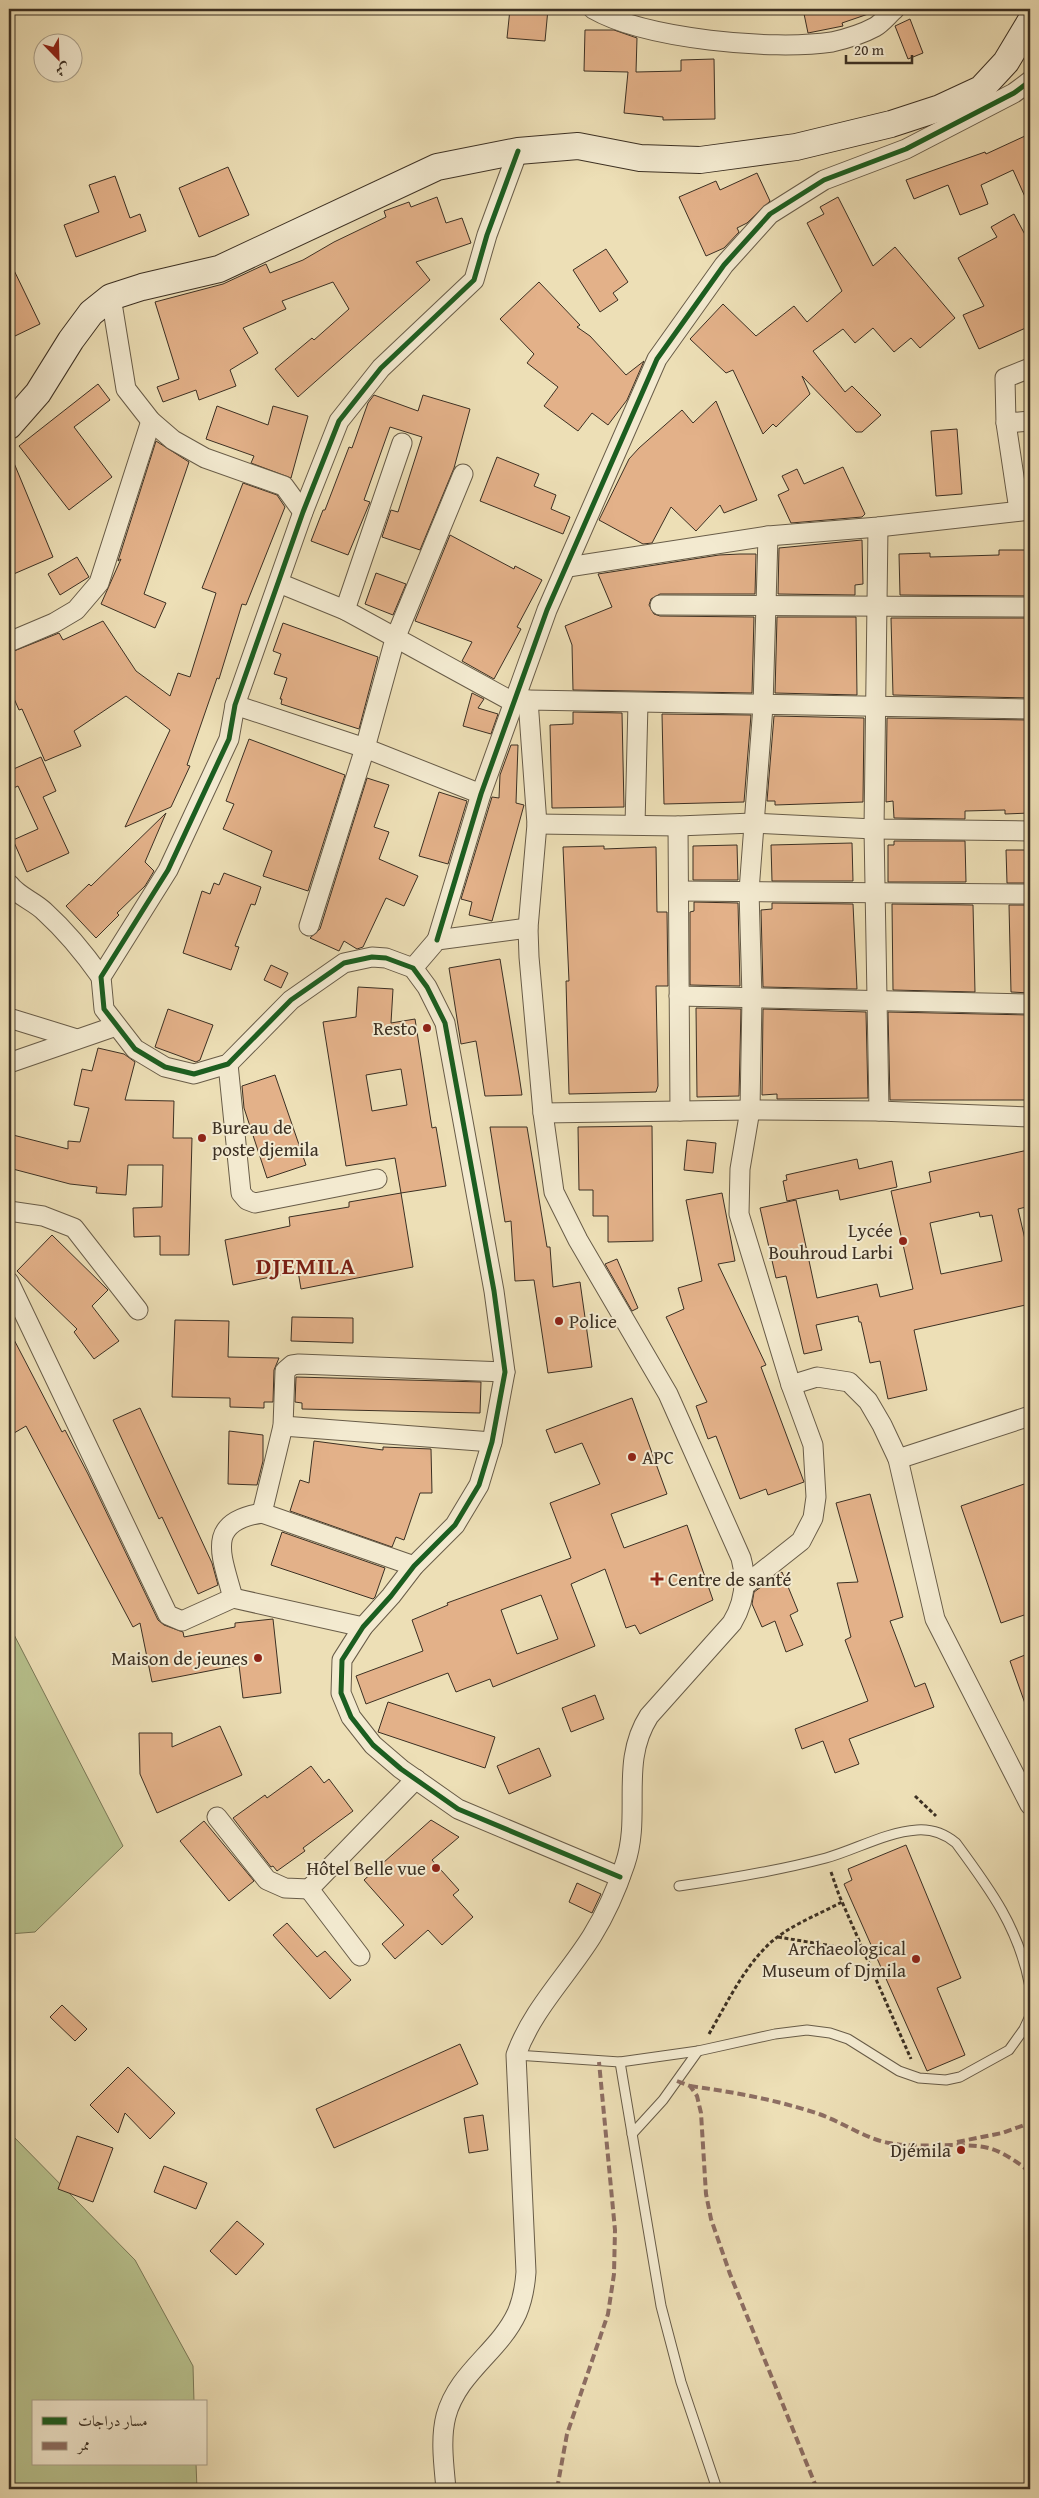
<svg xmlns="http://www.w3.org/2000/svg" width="1039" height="2498" font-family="'Gentium Book Plus',Amiri,serif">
<rect width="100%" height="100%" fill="#eddfb6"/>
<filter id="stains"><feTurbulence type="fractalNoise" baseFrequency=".004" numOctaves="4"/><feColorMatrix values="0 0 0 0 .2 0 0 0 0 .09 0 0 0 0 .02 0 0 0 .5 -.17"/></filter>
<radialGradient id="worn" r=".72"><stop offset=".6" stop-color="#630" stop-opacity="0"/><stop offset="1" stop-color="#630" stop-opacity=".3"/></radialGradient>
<g fill="#b8c28e" stroke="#7a7958">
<path d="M9,1625L123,1846L35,1932L9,1934Z"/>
<path d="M9,2132L135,2260L193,2366L194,2402H34V2464H196L197,2489H9Z"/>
</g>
<g fill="#e3b189" stroke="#3c3023" fill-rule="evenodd">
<path d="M510,9H548L545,41L507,38Z"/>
<path d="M803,9H874V12L842,23L843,26L808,33Z"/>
<path d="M910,19L923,53L908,59L895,26Z"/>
<path d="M585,30H614L637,38L636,72L681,71V60L714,59L715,119L663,120V117L624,113L628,72L584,71Z"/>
<path d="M1025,136L1030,147V208L1013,170L981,185L988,204L960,215L948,185L914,199L906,180L985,152L986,154Z"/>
<path d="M228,167L249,215L199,237L179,188Z"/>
<path d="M757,173L770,201L747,223L737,228L739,232L724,248L706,256L679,197L716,181L720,190Z"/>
<path d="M115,176L130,218L140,214L146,231L76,257L64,225L99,212L89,185Z"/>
<path d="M437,197L446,223L462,218L471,243L416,262L430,280L298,397L275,369L312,338L314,340L349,309L333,282L282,301L286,309L243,328L258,353L230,370L236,386L199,400L196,390L163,402L157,387L179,379L155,302L223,284L266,264L270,273L303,260L334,242L386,217L384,211L409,202L411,207Z"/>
<path d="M838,197L873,266L895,247L955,318L920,348L911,338L894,352L873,328L855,343L843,329L813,351L845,392L852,386L881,415L862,432H856L802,376L810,394L776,427L773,424L763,434L733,370L726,373L690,339L723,304L756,336L794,306L807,322L842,291L807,223L824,214L820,207Z"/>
<path d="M1014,214L1030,244V326L979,349L963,315L984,306L958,258L997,237L991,227Z"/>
<path d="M606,249L628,282L613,293L618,300L600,312L573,270Z"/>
<path d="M9,260L40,324L15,336L9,324Z"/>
<path d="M539,282L580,325L577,327L590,336L626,375L644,361L627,400L608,425L592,413L578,431L544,406L558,387L527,363L534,354L500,319Z"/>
<path d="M98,384L110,400L74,427L112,477L69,510L19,446Z"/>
<path d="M374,395L418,411L423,395L470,409L454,468L420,550L382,537L391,510L398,512L422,437L390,427L364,500L370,502L348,555L311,541L323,510H325L349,447L352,448L368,403Z"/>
<path d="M716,401L757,500L724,513L720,505L696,531L671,507L652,543L643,544L599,520L629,459L639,448L682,410L693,423Z"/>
<path d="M217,406L268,425L273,406L308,416L291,478L251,463L254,456L206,439Z"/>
<path d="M957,429L962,494L936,496L931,431Z"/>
<path d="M156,441L189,462L144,594L166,603L155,628L101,604L121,559L118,561Z"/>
<path d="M9,451L53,557L9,576Z"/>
<path d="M497,457L539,474L534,486L556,495L551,509L570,517L563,534L480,501Z"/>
<path d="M843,467L865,514L862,517L791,523L778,495L789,490L782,476L797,469L804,484Z"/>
<path d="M243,483L277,495L285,507L246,605L242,604L219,679L217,678L187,765L190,766L171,807L125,827L170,730L126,696L74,731L81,746L45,761L22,709L19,710L9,687V653L59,633L63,640L103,621L136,671L170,696L178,673L190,677L216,593L202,588Z"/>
<path d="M450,535L514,569L515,566L542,580L517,627L521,629L494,679L462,661L472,642L415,621Z"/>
<path d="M862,540L863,584L855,585V595L778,594L779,548Z"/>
<path d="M999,550H1030V596L900,595L899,554L930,553V557L999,555Z"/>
<path d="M740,554H756L755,594H660L651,599L649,605L654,614L660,616L754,617L752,693L573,690L572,645L565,626L612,607L598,574L719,555Z"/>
<path d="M77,557L89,577L60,595L48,574Z"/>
<path d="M376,573L406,584L393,615L365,604Z"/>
<path d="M777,617H856L857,695L775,693Z"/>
<path d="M891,618H1030V698L893,695Z"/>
<path d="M283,623L378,657L359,729L281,704L282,699H280L287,678L274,674L281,654L273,651Z"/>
<path d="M472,693L484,699L478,708L498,714L491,734L463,726Z"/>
<path d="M573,712L622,713L624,807L552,808L550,725L573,724Z"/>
<path d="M662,714L751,715L744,802L664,804Z"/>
<path d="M774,716L864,718L863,802L775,805V801H767Z"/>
<path d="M887,718L1030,720V813L1005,814V810L965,811V819L894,818L893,801L886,802Z"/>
<path d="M249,739L345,775L308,891L263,876L272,851L223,829L234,804L226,801Z"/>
<path d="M511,745H518L516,803L524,805L492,921L469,915L472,902L461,899L492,797L499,798L500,775Z"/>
<path d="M41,757L56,791L43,797L69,853L27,872L13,840L38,829L18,786L9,790V771Z"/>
<path d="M367,778L389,785L374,827L389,832L379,859L418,876L404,906L386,898L363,947L357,949L344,941L339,951L310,938L320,929Z"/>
<path d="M439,792L467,801L448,864L419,856Z"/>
<path d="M166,813L145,862L154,871L145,886L117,913L119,915L96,938L66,906L89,884L91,886Z"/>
<path d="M894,841H965L966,882H888V845H894Z"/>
<path d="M852,843L853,881H772L771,845Z"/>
<path d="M737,845L738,880H693V846Z"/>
<path d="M604,846V849L656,847L657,912H667L668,986H656L658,1086L656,1092L569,1094L566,981H569L563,847Z"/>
<path d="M1006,850H1030V883H1007Z"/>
<path d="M224,873L261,887L255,905L251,904L235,946L239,947L231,970L183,953L202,891L210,894L214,883L219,885Z"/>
<path d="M694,902L738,903L740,986L690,985V912L694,911Z"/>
<path d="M772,903L853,904L857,989L763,987L761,910L772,909Z"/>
<path d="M892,904L973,905L975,992L893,990Z"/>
<path d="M1009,905H1030V993L1011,992Z"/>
<path d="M500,959L519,1075L522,1095L485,1096L476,1041L461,1044L449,968Z"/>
<path d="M271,965L288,973L281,988L264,980Z"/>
<path d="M358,987L393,989L391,1023L415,1019L432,1128L436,1127L446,1186L401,1193L395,1158L346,1166L323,1022L356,1017ZM401,1069L407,1105L372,1111L366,1075Z"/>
<path d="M696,1008L741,1009L739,1096L697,1097Z"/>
<path d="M168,1009L213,1025L200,1060L196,1062L155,1047Z"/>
<path d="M763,1009L866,1012L868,1098L777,1099V1094L762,1095Z"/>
<path d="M888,1012L1030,1015V1100H890Z"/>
<path d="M98,1048L124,1054L135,1062L125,1100L174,1101L173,1138H192L189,1255H160V1236L134,1237L133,1208L162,1207L163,1165H128L126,1195L96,1193L97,1187L70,1184L9,1168V1134L68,1149V1141L80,1142L89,1108L74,1105L82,1069L92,1071Z"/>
<path d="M275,1075L306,1165L267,1178L244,1108L242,1086Z"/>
<path d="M652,1126L653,1241L608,1242V1216H593V1190H579L578,1127Z"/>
<path d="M490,1127H527L547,1247H550L553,1287L580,1282L592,1367L548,1373L534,1280L515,1281L511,1221L505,1222Z"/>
<path d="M687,1140L716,1143L713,1173L684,1170Z"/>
<path d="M1028,1150L1030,1160V1206L1018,1209L1030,1261V1304L914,1330L927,1390L888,1399L880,1361L870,1363L861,1322H859L858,1316L816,1325L822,1350L804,1354L786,1276L776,1278L760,1208L796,1200L817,1298L877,1284L880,1297L913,1289L891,1191L931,1182L929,1172ZM979,1212L980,1217L992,1215L1002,1261L941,1274L930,1223Z"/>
<path d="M857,1159L859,1169L892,1161L897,1187L840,1200L838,1190L787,1201L783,1181L787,1180L786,1175Z"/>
<path d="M401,1193L413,1267L301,1289L298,1271L233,1285L225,1240L290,1226L289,1217L349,1207V1202Z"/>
<path d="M722,1193L735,1261L718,1264L766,1365L761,1367L804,1482L768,1495L766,1489L740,1499L716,1436L708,1439L696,1406L707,1402L666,1317L684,1309L678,1288L702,1281L686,1200Z"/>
<path d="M52,1235L108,1290L92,1306L119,1341L94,1359L74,1332L77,1329L17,1271Z"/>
<path d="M617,1259L638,1308L632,1311L605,1264Z"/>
<path d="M292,1317L353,1318V1343L291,1341Z"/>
<path d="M175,1320L229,1321L228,1357L279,1358L274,1370L273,1402H264V1408L230,1407V1398L172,1397Z"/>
<path d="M9,1330L62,1432L65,1430L88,1474L158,1620L164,1625L183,1632L184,1637L235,1627V1623L273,1619L281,1693L243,1698L239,1665L152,1682L140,1623L133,1627L26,1426L9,1436Z"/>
<path d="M296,1377L481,1382L480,1413L302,1409V1403L295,1402Z"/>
<path d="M632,1398L667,1494L611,1514L624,1548L687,1525L713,1600L640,1634L635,1625L626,1628L605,1569L571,1584L595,1646L493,1687L490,1679L456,1692L448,1673L366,1704L356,1676L423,1651L412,1620L448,1605L447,1603L571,1558L550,1503L600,1484L582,1443L555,1453L546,1430ZM541,1595L558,1639L517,1654L501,1610Z"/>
<path d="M140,1408L212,1563L218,1585L198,1594L162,1517L159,1519L113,1420Z"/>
<path d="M229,1431L263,1435V1461L257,1485L228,1484Z"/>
<path d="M314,1441L383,1450V1447L431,1449L432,1493H420L404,1540L396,1537L392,1547L290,1511L300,1480L309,1483Z"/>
<path d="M1030,1482V1613L1001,1623L961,1506Z"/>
<path d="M870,1494L903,1617L890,1621L915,1687L925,1683L934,1707L849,1739L859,1764L835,1773L823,1741L802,1749L795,1729L868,1701L845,1640L851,1637L837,1583L858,1582L836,1503Z"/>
<path d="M282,1532L385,1568L375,1597L373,1599L271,1565Z"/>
<path d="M782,1572L798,1611L790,1615L803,1645L786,1652L775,1621L762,1627L752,1604L754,1592Z"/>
<path d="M1030,1653V1711L1028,1712L1010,1661Z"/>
<path d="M595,1695L604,1719L571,1732L562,1708Z"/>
<path d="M388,1702L495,1737L485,1768L378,1732Z"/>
<path d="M220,1726L242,1775L157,1813L140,1774L139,1733H172V1747Z"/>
<path d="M539,1748L551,1776L509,1794L497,1766Z"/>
<path d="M311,1766L324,1783L329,1779L353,1811L303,1848L305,1851L277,1871L273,1866L271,1867L233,1818L265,1795L267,1798Z"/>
<path d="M431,1820L459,1837L432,1860L459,1890L453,1895L473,1917L442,1945L428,1930L395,1959L382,1944L404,1925L364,1880Z"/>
<path d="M204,1821L254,1881L229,1901L180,1841Z"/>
<path d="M906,1845L961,1978L937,1988L965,2055L927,2071L844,1884L852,1880L848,1869Z"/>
<path d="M577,1883L601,1894L592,1913L569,1902Z"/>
<path d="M287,1923L317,1957L325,1951L351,1980L330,1999L273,1935Z"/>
<path d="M62,2005L87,2029L75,2041L50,2017Z"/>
<path d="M460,2044L478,2084L334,2148L316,2109Z"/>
<path d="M128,2067L175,2113L150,2139L125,2113L118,2133L90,2105Z"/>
<path d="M483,2115L488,2150L469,2153L464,2118Z"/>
<path d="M77,2136L113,2148L93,2202L58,2189Z"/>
<path d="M164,2166L207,2183L196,2209L154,2192Z"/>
<path d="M237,2221L264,2244L236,2275L210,2251Z"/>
</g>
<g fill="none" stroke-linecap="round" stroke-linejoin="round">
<defs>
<g id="lane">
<path d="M679,1886C728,1879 777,1871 826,1858C855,1850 886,1832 917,1830C931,1829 945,1834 956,1843C990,1889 1019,1928 1030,1987"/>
<path d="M516,2055L620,2062L698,2051L775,2034L807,2030L830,2033L848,2039L899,2071L919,2078L946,2080L960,2077L1009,2050L1024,2029L1030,2016"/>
<path d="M620,2062L661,2306L681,2382L717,2489"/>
<path d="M632,2134L663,2100L698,2051"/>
</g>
<g id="street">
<path d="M593,9C645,39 773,51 832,42C845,39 864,33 875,27C882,23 889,14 895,9"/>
<path d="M518,151L487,235L474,280L381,368L339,421L303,512L235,705L229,739L168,870L101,977L104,1009L135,1049L165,1067L194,1074L228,1064L291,1000L344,963L372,957L386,958L413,968L427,987L445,1023L494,1291L505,1372L492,1442L479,1485L455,1525L414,1566L391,1596L363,1627L342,1660L341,1693L351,1717L373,1745L401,1769L458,1809L620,1877"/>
<path d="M111,297L126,389L151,421L173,440L205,458L284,486L303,512"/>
<path d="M1006,423L1030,421"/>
<path d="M1019,510L1006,423L1005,378L1030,368"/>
<path d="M878,527L874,829L879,1111"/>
<path d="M568,567L768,536L878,527L1030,510"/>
<path d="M279,583L345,610L513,702L528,700L1030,709"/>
<path d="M660,605L1030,607"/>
<path d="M345,610L402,443"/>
<path d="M9,642L54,623L76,610L99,583L151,421"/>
<path d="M235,705L365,748L481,794"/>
<path d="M537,824L678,826L753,823L874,829L1030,831"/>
<path d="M635,825L638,703"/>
<path d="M678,826L680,1111"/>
<path d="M9,884C19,897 34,901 45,912C67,932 84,953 101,977"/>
<path d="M679,891L1030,894"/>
<path d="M309,926L365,748L395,639L463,474"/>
<path d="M437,940L481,794L547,610L657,359L724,265L770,214L824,180L906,149L1014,93L1030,81"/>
<path d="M413,968L437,940L528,928"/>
<path d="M679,996L1030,1004"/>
<path d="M9,1018L77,1039"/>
<path d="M9,1063L116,1026"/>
<path d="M228,1064L241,1193L247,1200L255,1203L377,1179"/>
<path d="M543,1113L750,1110L879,1111L1030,1117"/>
<path d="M9,1211L43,1216L74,1228L138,1310"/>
<path d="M9,1282L168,1615L182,1621L233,1598L363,1627"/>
<path d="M791,1385L817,1377L849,1382L868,1401L882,1425L898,1459L935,1619L1030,1805"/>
<path d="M283,1426L492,1442"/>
<path d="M898,1459L1030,1416"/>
<path d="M414,1566L262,1513L283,1426L285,1371L292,1365L299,1364L505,1372"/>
<path d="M744,1586L801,1541L813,1518L816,1497L813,1445L791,1385L739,1214L740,1169L750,1110L752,997L749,891L763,706L768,536"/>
<path d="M233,1598C222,1556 204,1522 262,1513"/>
<path d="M217,1817L267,1880L285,1888L309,1889"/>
<path d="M360,1956L309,1889L416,1779"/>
<path d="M446,2489C444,2466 440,2439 446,2416C458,2372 499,2352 517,2313C523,2299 525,2286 526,2272L516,2055C532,2010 567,1976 592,1936C605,1915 617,1888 625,1864C642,1814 619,1763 649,1716L732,1623C744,1603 747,1580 741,1558L668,1394L578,1240L554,1192L543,1113L529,957L528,928L537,824L528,700"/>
</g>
<path id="secondary" d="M9,426L38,393L71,340L91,313L111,297L142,287L219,269L437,167L518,151L578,146L640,158L700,160L796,147L891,124L940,108L981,89L1006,62L1030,22"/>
</defs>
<use href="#lane" stroke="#685c48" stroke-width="11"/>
<use href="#street" stroke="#685c48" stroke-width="21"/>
<use href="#secondary" stroke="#3c3023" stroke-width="28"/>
<g stroke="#3c3023" stroke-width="3" stroke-dasharray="4 2.5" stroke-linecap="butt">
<path d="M915,1796L936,1816"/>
<path d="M831,1872L839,1895L911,2059"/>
<path d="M778,1937L863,1951"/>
<path d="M709,2034C726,2005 742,1971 766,1947C785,1927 818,1915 842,1902"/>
</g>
<use href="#lane" stroke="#f3ead0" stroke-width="9"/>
<use href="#street" stroke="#f3ead0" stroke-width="19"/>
<use href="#secondary" stroke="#f3ead0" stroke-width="26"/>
<g stroke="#8d6e63" stroke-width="4" stroke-dasharray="8 4" stroke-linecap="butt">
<path d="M677,2081L690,2086L697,2096L701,2113L706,2194L711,2219L730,2274L817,2489"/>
<path d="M690,2086C734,2092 777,2100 819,2114C842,2122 866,2139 889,2143C920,2149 953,2142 984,2147C1001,2150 1017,2162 1030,2172"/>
<path d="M957,2142L1002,2133L1030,2123"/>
<path d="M557,2489L567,2434L608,2314L614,2274L615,2230L599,2062"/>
</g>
<defs>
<g id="cycleway">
<path d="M518,151L487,235L474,280L381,368L339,421L303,512L235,705L229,739L168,870L101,977L104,1009L135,1049L165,1067L194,1074L228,1064L291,1000L344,963L372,957L386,958L413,968L427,987L445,1023L494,1291L505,1372L492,1442L479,1485L455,1525L414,1566L391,1596L363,1627L342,1660L341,1693L351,1717L373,1745L401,1769L458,1809L620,1877"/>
<path d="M437,940L481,794L547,610L657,359L724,265L770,214L824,180L906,149L1014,93L1030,81"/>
</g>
</defs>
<use href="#cycleway" stroke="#f3ead0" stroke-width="8"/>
<use href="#cycleway" stroke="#1b5e20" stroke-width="5"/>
</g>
<g fill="#8f2418" stroke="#f3ead0" stroke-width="2">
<circle cx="427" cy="1028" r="5"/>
<circle cx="202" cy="1138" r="5"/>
<circle cx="903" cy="1241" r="5"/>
<circle cx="559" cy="1321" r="5"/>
<circle cx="632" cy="1457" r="5"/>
<path d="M654.5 1571.5h5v5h5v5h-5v5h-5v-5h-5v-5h5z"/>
<circle cx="258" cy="1658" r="5"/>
<circle cx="436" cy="1868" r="5"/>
<circle cx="916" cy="1959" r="5"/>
<circle cx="961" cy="2150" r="5"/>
</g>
<g text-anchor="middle" stroke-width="4" stroke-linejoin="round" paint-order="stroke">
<g font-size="19" fill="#3c3023" stroke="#f3ead0" text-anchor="end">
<text x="417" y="1035">Resto</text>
<text x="212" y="1134" text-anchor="start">Bureau de<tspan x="212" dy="22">poste djemila</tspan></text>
<text x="893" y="1237">Lycée<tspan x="893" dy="22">Bouhroud Larbi</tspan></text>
<text x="569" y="1328" text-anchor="start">Police</text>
<text x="642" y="1464" text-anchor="start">APC</text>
<text x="668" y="1586" text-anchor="start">Centre de santé</text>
<text x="248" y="1665">Maison de jeunes</text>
<text x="426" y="1875">Hôtel Belle vue</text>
<text x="906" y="1955">Archaeological<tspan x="906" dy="22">Museum of Djmila</tspan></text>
<text x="951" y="2157">Djémila</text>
</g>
<g font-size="24" font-weight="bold" letter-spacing="1" fill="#7a1f14" stroke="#f3ead0">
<text x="306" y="1274">DJEMILA</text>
</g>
</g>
<rect width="1039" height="2498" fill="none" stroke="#eddfb6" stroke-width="30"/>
<rect x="10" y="10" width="1019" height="2478" fill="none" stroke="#3c3023" stroke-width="2.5"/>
<rect x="15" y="15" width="1009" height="2468" fill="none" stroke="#3c3023"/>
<rect x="32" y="2400" width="175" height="65" fill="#f3ead0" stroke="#aaa08b"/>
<rect x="42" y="2417" width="25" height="8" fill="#1b5e20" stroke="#aaa08b"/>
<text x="78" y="2426" font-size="15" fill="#3c3023">مسار دراجات</text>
<rect x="42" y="2442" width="25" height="8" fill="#8d6e63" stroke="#aaa08b"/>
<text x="78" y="2450" font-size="15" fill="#3c3023">ممر</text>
<g transform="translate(58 58) rotate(157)"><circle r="24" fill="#f3ead0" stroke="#aaa08b"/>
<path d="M0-4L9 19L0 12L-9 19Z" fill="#8f2418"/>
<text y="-8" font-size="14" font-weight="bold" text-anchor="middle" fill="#3c3023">ش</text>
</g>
<path d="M846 55v8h66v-8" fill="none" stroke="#3c3023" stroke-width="2.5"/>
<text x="854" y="55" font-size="15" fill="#3c3023" stroke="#f3ead0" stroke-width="4" paint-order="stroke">20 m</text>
<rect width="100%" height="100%" filter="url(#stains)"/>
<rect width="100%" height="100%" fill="url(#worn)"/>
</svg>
